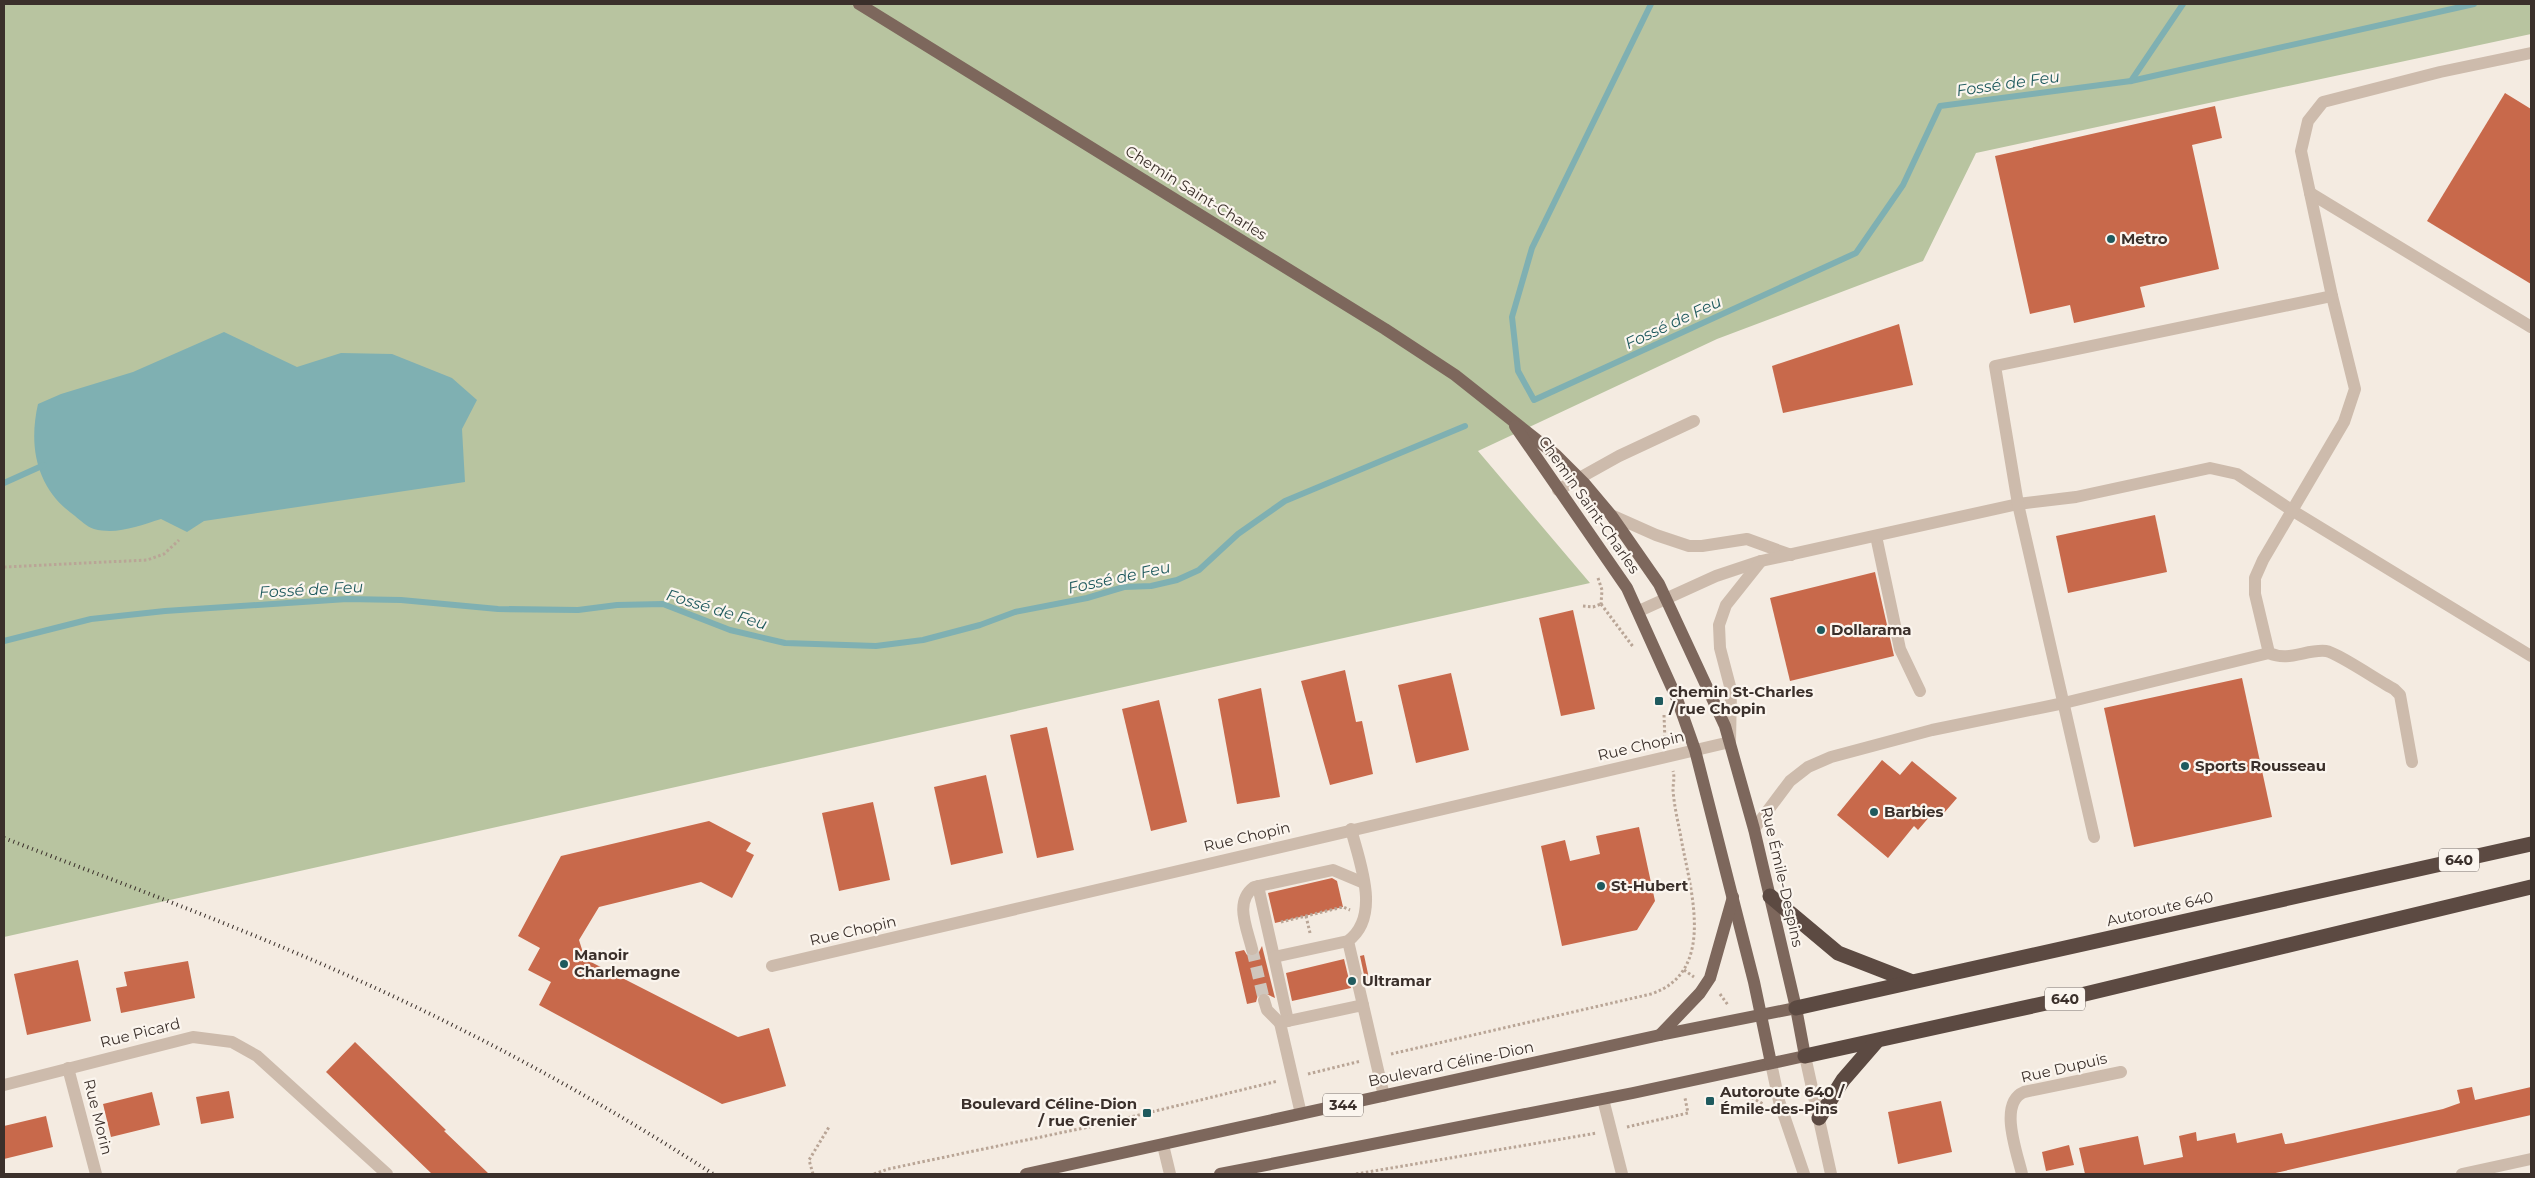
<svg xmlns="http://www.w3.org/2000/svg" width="2535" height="1178" font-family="Montserrat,sans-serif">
<rect width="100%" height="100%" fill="#f4ebe1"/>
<path fill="#b8c4a0" d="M4,4H2531V34L1976,153L1923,261L1717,339L1478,451L1590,583L4,937Z"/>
<path fill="#7fb0b2" d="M224,332L297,367L341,353L392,354L452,378L477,400L462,429L465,482L204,521L187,532L161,519C138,526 117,535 94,529C87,527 80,520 75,516C37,489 28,448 38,404L61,394L133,372Z"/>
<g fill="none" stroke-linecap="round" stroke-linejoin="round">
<g stroke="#7fb0b2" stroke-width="6">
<path d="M1651,4L1532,248L1512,317L1518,371L1534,400L1856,253L1903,185L1940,106L2131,81L2474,4"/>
<path d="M2131,81L2183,4"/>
<path d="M4,483L44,465"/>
<path d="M4,641L91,619L165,611L347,599L401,600L498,609L578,610L617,605L663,604L730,630L785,643L876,646L923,640L980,625L1015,612L1087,598L1124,587L1151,586L1177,580L1199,570L1238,534L1285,501L1465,426"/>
</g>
</g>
<g fill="#c8694b">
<path d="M2505,93L2531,109V284L2427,221Z"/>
<path d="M2215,106L2222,138L2192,145L2219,269L2140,287L2145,307L2074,323L2070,305L2030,314L1995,156Z"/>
<path d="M1899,324L1913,385L1783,413L1772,366Z"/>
<path d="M2155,515L2167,572L2068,593L2056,536Z"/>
<path d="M1875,572L1894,656L1790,681L1770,598Z"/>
<path d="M1573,610L1595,709L1561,716L1539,618Z"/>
<path d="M1345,670L1356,722L1362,721L1373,774L1330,785L1301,681Z"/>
<path d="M1451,673L1469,750L1416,763L1398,685Z"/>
<path d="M2242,678L2272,817L2134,847L2104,708Z"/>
<path d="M1261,688L1280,797L1237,804L1218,699Z"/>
<path d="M1159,700L1187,822L1151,831L1122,709Z"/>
<path d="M1047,727L1074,850L1037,858L1010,735Z"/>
<path d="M1882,760L1900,775L1912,761L1957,798L1944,813L1937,808L1918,830L1914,826L1888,858L1837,815Z"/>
<path d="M986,775L1003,853L951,865L934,787Z"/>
<path d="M873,802L890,880L839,891L822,813Z"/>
<path d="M709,821L751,843L746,851L754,855L732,898L701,882L599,907L579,940L585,959L738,1037L769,1028L786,1086L722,1104L539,1005L551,982L528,970L540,948L518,936L561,856Z"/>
<path d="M1639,827L1655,901L1637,930L1562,946L1541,846L1565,840L1570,861L1600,854L1596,836Z"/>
<path d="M1332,878L1337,881L1343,907L1275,923L1268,893Z"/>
<path d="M1262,946L1275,998L1262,992L1258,995L1256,1002L1247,1004L1235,952L1244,950L1247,955L1254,957L1258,954Z"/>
<path d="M1364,955L1370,983L1366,984L1360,956Z"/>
<path d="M1344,959L1351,988L1292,1001L1286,973Z"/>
<path d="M78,960L91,1021L27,1035L14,974Z"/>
<path d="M188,961L195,998L121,1013L116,988L127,986L124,972Z"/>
<path d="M355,1042L446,1130L444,1131L489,1174H432L326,1072Z"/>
<path d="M2472,1087L2475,1100L2531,1087V1115L2271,1174H2085L2079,1148L2138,1136L2144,1165L2183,1157L2179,1136L2196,1132L2197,1141L2235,1133L2237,1143L2282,1133L2285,1144L2293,1143L2443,1109L2460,1103L2457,1090Z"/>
<path d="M229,1091L234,1118L201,1124L196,1097Z"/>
<path d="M152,1092L160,1125L111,1137L103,1104Z"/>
<path d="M1941,1101L1952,1152L1898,1164L1888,1112Z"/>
<path d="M46,1116L53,1147L4,1159V1126Z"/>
<path d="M2069,1145L2074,1165L2046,1171L2042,1152Z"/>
</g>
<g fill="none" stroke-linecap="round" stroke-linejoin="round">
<path stroke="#cfc6bd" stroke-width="12" stroke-dasharray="12 6" stroke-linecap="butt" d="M1252,949L1264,1000"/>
<g stroke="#b9a596" stroke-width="3" stroke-dasharray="2.5 2.5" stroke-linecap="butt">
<path d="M4,567L147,560L164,554L179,540"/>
<path d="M1598,578L1602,590L1601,604"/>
<path d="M1601,604L1634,648"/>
<path d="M1583,606L1593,607L1601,604"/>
<path d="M1664,715L1665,741"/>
<path d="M1306,916L1310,933"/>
<path d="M1281,922L1343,907L1350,910"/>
<path d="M1684,970L1694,977"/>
<path d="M1720,994L1728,1005"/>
<path d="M1391,1054L1651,994C1720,971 1688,883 1680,832C1677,818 1674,804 1673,790C1673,783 1675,778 1673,771"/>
<path d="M1308,1074L1361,1061"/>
<path d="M1723,1092H1742L1763,1104"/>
<path d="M1627,1127L1688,1113L1685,1098H1687"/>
<path d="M813,1174L809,1160L829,1127"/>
<path d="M874,1174L888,1169L1098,1125L1278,1081"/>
<path d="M1356,1174L1597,1133"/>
</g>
<g stroke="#cdbbac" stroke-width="12">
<path d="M2310,193L2531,327"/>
<path d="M1558,490L1619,456L1694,421"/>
<path d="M1611,515L1656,535L1689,546H1702L1747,539L1791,555"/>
<path d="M1876,536L1900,649L1920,691"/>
<path d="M1639,611L1716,576L1761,561L2018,504L2076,497L2210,468L2237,474L2293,511L2531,656"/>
<path d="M2412,762L2400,695L2394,689C2382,683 2336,652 2326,651C2306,649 2289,662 2269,653L2255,594V578L2263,560L2344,422L2355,389L2332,296L2301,151L2308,121L2323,102L2440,72L2531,53"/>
<path d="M1754,829L1790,781L1808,767L1831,757L1932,730L2064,703L2269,653"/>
<path d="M2094,837L2018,504L1995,366L2332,296"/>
<path d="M1258,886L1274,957"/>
<path d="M1348,941L1363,1005"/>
<path d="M1252,949C1247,928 1234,902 1254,887L1333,870L1364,883"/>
<path d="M772,966L1730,742L1731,690L1720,648L1719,625L1726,605L1761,561"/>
<path d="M1264,1000L1267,1010L1280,1023"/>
<path d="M1288,1021L1274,957L1348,941C1382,916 1359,861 1351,829"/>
<path d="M1805,1056L1831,1174"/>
<path d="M1771,1063L1779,1101L1804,1174"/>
<path d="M68,1068L96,1174"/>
<path d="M4,1085L193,1037L232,1042L257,1056L387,1174"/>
<path d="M1603,1099L1622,1174"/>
<path d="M1301,1114L1280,1023L1288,1021L1363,1005L1384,1096"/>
<path d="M1163,1145L1170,1174"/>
<path d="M2022,1174C2017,1152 1998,1103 2024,1092L2121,1072"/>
<path d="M2462,1174L2531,1159"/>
</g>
<g stroke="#7d675c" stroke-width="12">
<path d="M859,4L1385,329L1455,375L1556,455L1585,484L1611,515L1659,584L1725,726L1754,829L1796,1008L1805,1056L1633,1093L1220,1174"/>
<path d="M1515,426L1627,588L1677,699L1695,750L1754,982L1771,1063"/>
<path d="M1660,1035L1700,993L1710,978L1733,897"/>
<path d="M1026,1174L1660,1035L1796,1008"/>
</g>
<g stroke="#5c4a42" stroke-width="15">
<path d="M1770,896L1838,953L1910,981"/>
<path d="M1796,1008L2531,844"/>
<path d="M1805,1056L2060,1000L2531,887"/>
<path d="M1819,1118L1843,1080L1876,1042"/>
</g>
<path stroke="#3b302b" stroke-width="4" stroke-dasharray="1 4" stroke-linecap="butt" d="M4,838C136,889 270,938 399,999C507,1050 613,1109 713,1174"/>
</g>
<g fill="#1f5a5e" stroke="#fbf5ee" stroke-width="2">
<circle cx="2111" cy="239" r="5"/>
<circle cx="1821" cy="630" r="5"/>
<rect x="1654" y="696" width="10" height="10" rx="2.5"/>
<circle cx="2185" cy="766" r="5"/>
<circle cx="1874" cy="812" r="5"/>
<circle cx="1601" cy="886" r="5"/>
<circle cx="564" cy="964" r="5"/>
<circle cx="1352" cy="981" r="5"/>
<rect x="1705" y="1096" width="10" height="10" rx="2.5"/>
<rect x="1142" y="1108" width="10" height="10" rx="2.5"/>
</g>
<g text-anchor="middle" stroke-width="4.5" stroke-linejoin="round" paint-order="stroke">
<g fill="#fbf5ee" stroke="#756b66" stroke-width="1">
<rect x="2439" y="848.5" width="40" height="23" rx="4"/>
<rect x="2045" y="987.5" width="40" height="23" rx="4"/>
<rect x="1323" y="1093.5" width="40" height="23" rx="4"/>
</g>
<g font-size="14" font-weight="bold" fill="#3b302b">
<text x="2459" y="865">640</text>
<text x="2065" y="1004">640</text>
<text x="1343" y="1110">344</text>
</g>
<g font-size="15" fill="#3b302b" stroke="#fbf5ee">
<text transform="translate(1196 193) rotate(32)" y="5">Chemin Saint-Charles</text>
<text transform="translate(1589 505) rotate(55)" y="5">Chemin Saint-Charles</text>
<text transform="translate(1641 746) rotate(-13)" y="5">Rue Chopin</text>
<text transform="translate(1247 837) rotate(-13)" y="5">Rue Chopin</text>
<text transform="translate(1782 877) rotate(77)" y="5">Rue Émile-Despins</text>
<text transform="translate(2160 909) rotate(-13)" y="5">Autoroute 640</text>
<text transform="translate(853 931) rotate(-13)" y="5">Rue Chopin</text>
<text transform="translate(140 1033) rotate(-14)" y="5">Rue Picard</text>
<text transform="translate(1451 1064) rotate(-12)" y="5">Boulevard Céline-Dion</text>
<text transform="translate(2064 1068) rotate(-13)" y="5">Rue Dupuis</text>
<text transform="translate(98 1117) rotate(76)" y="5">Rue Morin</text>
</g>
<g font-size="15" font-weight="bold" fill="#3b302b" stroke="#fbf5ee" text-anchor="start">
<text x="2121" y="244">Metro</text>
<text x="1831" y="635">Dollarama</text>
<text x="1669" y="697">chemin St-Charles<tspan x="1669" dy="17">/ rue Chopin</tspan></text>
<text x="2195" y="771">Sports Rousseau</text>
<text x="1884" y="817">Barbies</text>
<text x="1611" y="891">St-Hubert</text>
<text x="574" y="960">Manoir<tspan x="574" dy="17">Charlemagne</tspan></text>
<text x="1362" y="986">Ultramar</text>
<text x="1720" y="1097">Autoroute 640 /<tspan x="1720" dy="17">Émile-des-Pins</tspan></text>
<text x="1137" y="1109" text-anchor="end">Boulevard Céline-Dion<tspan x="1137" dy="17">/ rue Grenier</tspan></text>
</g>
<g font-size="16" font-style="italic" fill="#1f5a5e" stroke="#fbf5ee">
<text transform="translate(2008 83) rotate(-8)" y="6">Fossé de Feu</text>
<text transform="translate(1673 322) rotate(-25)" y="6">Fossé de Feu</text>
<text transform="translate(1119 577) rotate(-12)" y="6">Fossé de Feu</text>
<text transform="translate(311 589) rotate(-3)" y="6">Fossé de Feu</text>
<text transform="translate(717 609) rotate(17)" y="6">Fossé de Feu</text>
</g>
</g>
<rect width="2535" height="1178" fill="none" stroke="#3b302b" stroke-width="10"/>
</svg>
